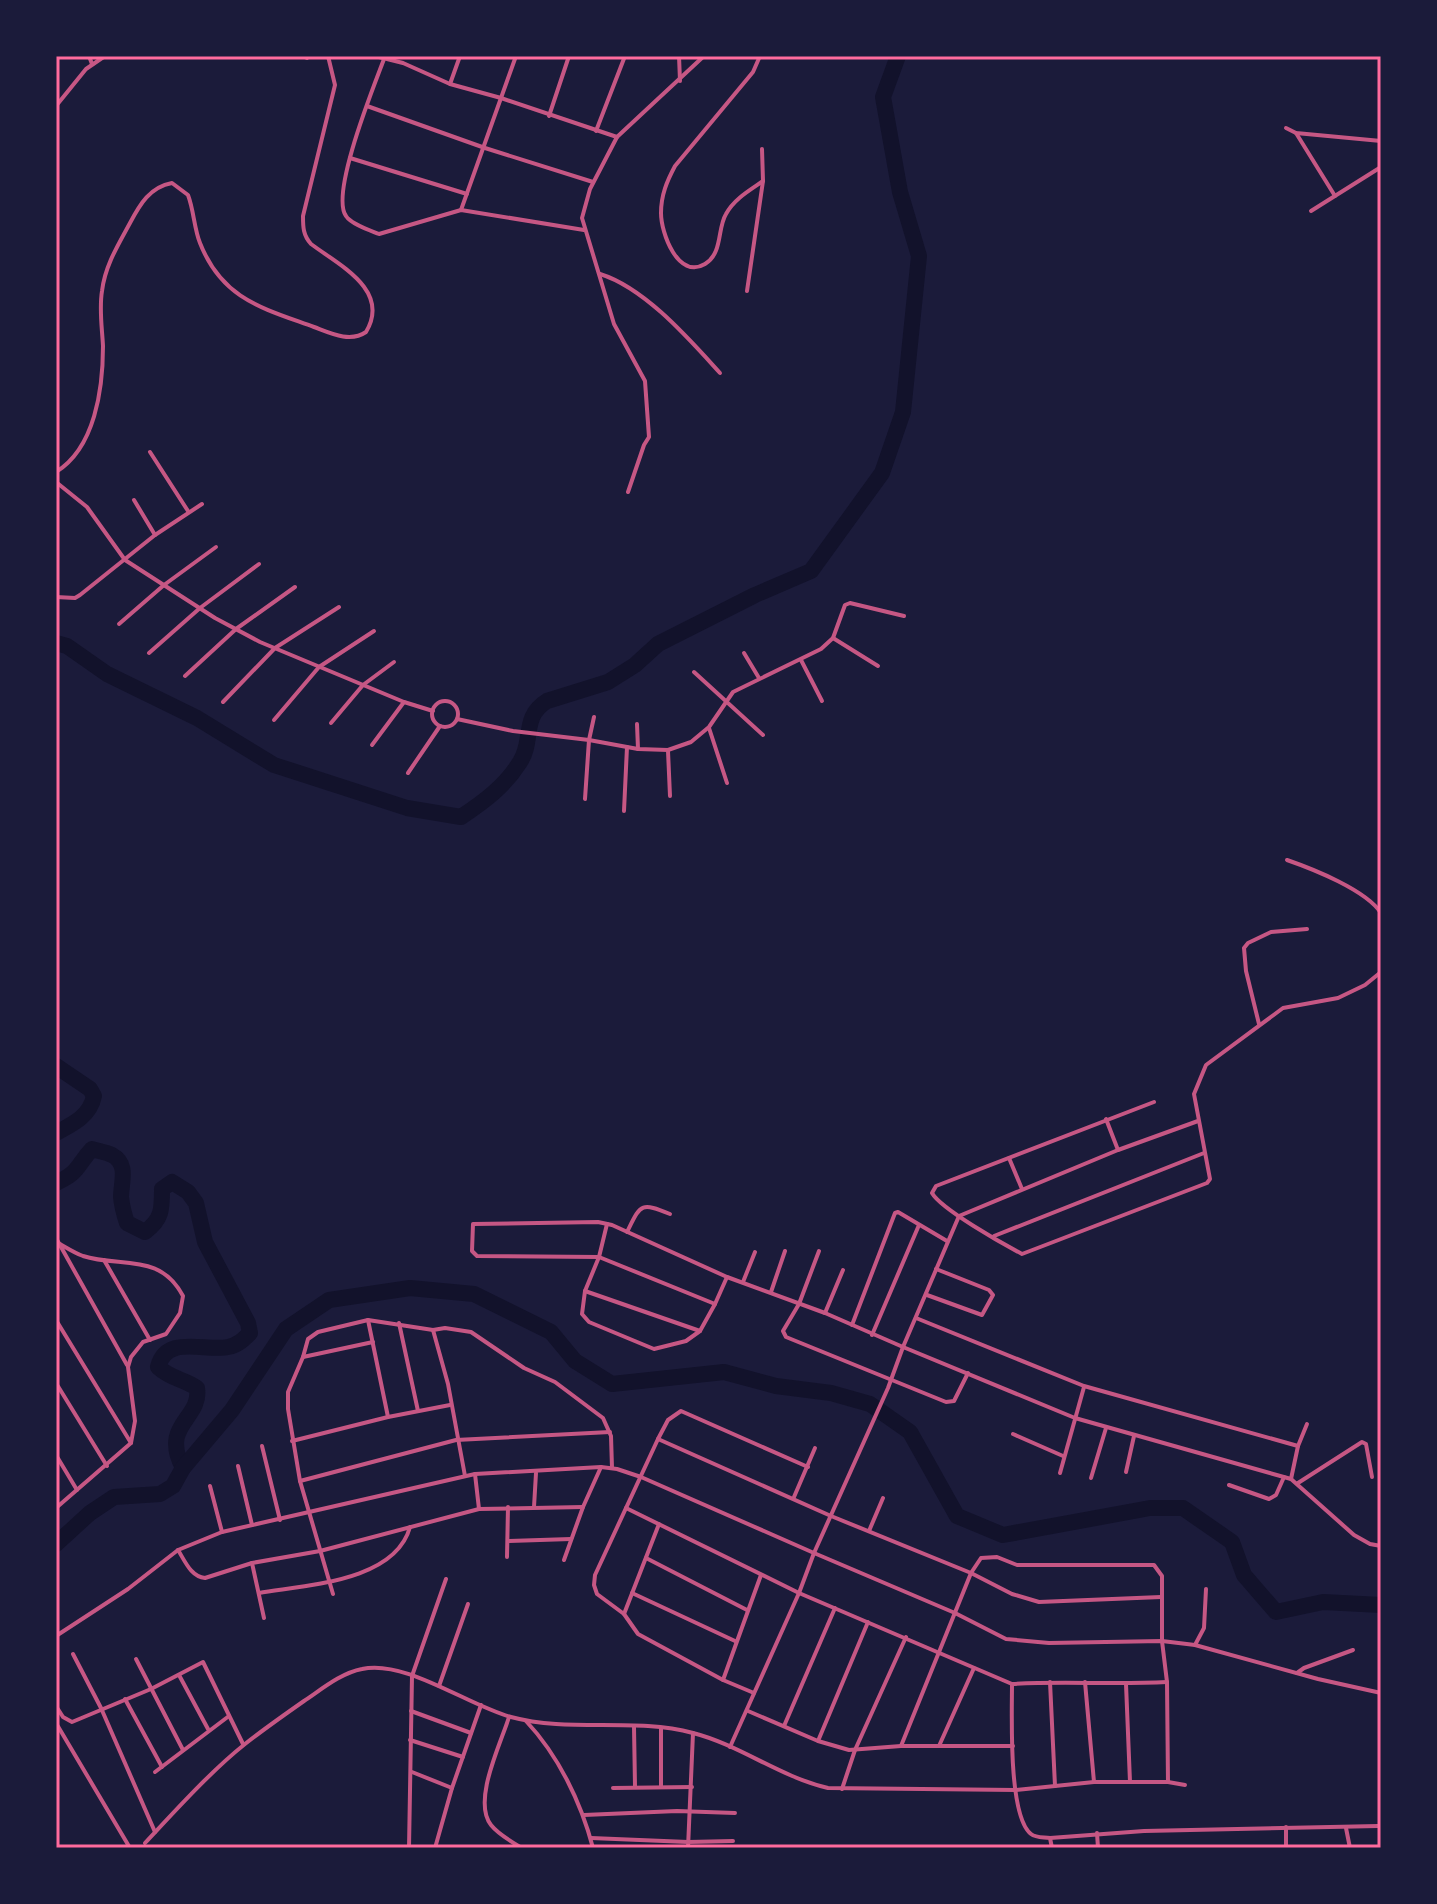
<svg xmlns="http://www.w3.org/2000/svg" width="1437" height="1904" font-family="'Crimson Pro',serif">
<rect width="100%" height="100%" fill="#1b1b3a"/>
<g fill="none" stroke-linecap="round" stroke-linejoin="round">
<g stroke="#12122b" stroke-width="16">
<path d="M56,643L67,646L107,674L197,718L274,765L407,808L461,817C485,801 505,786 520,762C534,741 521,717 547,701L608,682L635,665L658,644L755,595L811,571L882,473L903,412L919,256L900,192L883,97L898,56"/>
<path d="M56,1066L90,1089L94,1096C90,1116 73,1124 56,1133"/>
<path d="M56,1183C81,1171 76,1166 92,1149C98,1151 106,1152 112,1155C129,1164 121,1183 121,1197C122,1207 124,1214 127,1223L145,1232C162,1219 162,1210 162,1189L172,1182L188,1192L196,1203L205,1242L248,1323L250,1333C243,1340 238,1345 228,1347C206,1352 166,1334 158,1367C171,1379 184,1379 197,1388C202,1419 160,1424 183,1468"/>
<path d="M56,1544L90,1513L114,1497L160,1494L173,1486L183,1468L232,1410L286,1329L329,1300L410,1288L474,1294L551,1332L575,1361L612,1384L724,1372L776,1386L831,1393L870,1404L910,1432L957,1516L1003,1535L1150,1508H1183L1232,1542L1244,1575L1276,1612L1323,1602L1381,1605"/>
</g>
<g stroke="#c65784" stroke-width="4">
<path d="M89,56L92,64"/>
<path d="M302,56L307,58"/>
<path d="M375,56L403,63L450,84L501,98L617,137"/>
<path d="M679,56L680,81"/>
<path d="M760,56L753,72L675,166C667,181 661,195 661,213C661,233 678,280 705,264C723,253 717,229 726,214C734,199 750,190 763,181"/>
<path d="M384,59C374,86 330,194 346,216C351,224 369,230 379,234L461,210L584,230"/>
<path d="M450,84L460,56"/>
<path d="M56,106L86,69L105,56"/>
<path d="M367,106L485,148L593,182"/>
<path d="M549,116L569,56"/>
<path d="M1286,128L1296,133L1381,141"/>
<path d="M596,131L625,56"/>
<path d="M1296,133L1335,196"/>
<path d="M350,158L467,194"/>
<path d="M461,210L516,56"/>
<path d="M1311,211L1381,167"/>
<path d="M600,274C645,288 689,339 720,373"/>
<path d="M747,291L763,181L762,149"/>
<path d="M150,452L188,511"/>
<path d="M56,482L87,507L125,560L215,618L260,642L404,702L433,711"/>
<path d="M628,492L644,445L649,437L645,381L614,324L582,218L590,189L617,137L704,56"/>
<path d="M134,500L155,535"/>
<path d="M56,597L75,598L80,595L155,535L202,504"/>
<path d="M119,624L164,585L216,547"/>
<path d="M833,638L878,666"/>
<path d="M149,653L200,608L259,564"/>
<path d="M744,653L759,678"/>
<path d="M801,660L822,701"/>
<path d="M694,672L763,735"/>
<path d="M185,676L236,629L295,587"/>
<circle cx="445" cy="714" r="13"/>
<path d="M223,702L275,648L339,607"/>
<path d="M457,719L513,731L589,740L638,749L668,750L691,742L709,727L733,692L821,649L833,638L845,605L850,603L904,616"/>
<path d="M274,720L319,667L374,631"/>
<path d="M331,723L363,685L394,662"/>
<path d="M637,724L638,749"/>
<path d="M709,728L727,783"/>
<path d="M372,745L404,702"/>
<path d="M668,751L670,796"/>
<path d="M408,773L440,726"/>
<path d="M585,799L589,740L594,717"/>
<path d="M624,811L627,747"/>
<path d="M1287,860C1313,869 1366,890 1381,913"/>
<path d="M1259,1024L1246,971L1244,948L1248,943L1271,932L1307,929"/>
<path d="M1154,1102L936,1186L932,1193C941,1209 1003,1244 1022,1254L1207,1183L1210,1179L1194,1094L1206,1065L1283,1008L1338,998L1365,985L1381,972"/>
<path d="M1106,1119L1118,1150"/>
<path d="M1009,1158L1022,1189"/>
<path d="M607,1224L599,1257L585,1291L582,1314L589,1322L654,1349L686,1341L700,1331L715,1304L727,1277"/>
<path d="M627,1232C641,1204 640,1202 670,1214"/>
<path d="M994,1236L1204,1153"/>
<path d="M56,1238L127,1365"/>
<path d="M819,1251L799,1304L783,1331L786,1337L946,1402L954,1401L968,1373"/>
<path d="M104,1260L150,1340"/>
<path d="M743,1282L755,1252"/>
<path d="M585,1291L700,1331"/>
<path d="M771,1292L785,1251"/>
<path d="M927,1295L982,1315L993,1295L989,1290L936,1269"/>
<path d="M715,1304L599,1257L477,1256L472,1251L473,1224L598,1222L612,1225L727,1277L825,1313L903,1347L959,1216L1118,1150L1198,1121"/>
<path d="M825,1313L843,1270"/>
<path d="M916,1318L1084,1386L1298,1446"/>
<path d="M56,1320L131,1443"/>
<path d="M368,1320L388,1417"/>
<path d="M399,1323L418,1411"/>
<path d="M852,1325L895,1213L898,1212L947,1241"/>
<path d="M433,1330L448,1384L465,1476"/>
<path d="M872,1335L919,1225"/>
<path d="M303,1357L373,1342"/>
<path d="M56,1383L107,1466"/>
<path d="M1013,1434L1063,1456"/>
<path d="M658,1439L831,1516L971,1573L1012,1594L1039,1602L1161,1597"/>
<path d="M292,1441L388,1417L450,1405"/>
<path d="M262,1446L280,1520"/>
<path d="M56,1455L77,1490"/>
<path d="M238,1466L252,1525"/>
<path d="M1126,1472L1134,1436"/>
<path d="M1060,1473L1084,1387"/>
<path d="M475,1474L479,1509"/>
<path d="M1091,1478L1106,1428"/>
<path d="M1291,1479L1298,1446L1307,1424"/>
<path d="M300,1481L456,1440L610,1432"/>
<path d="M1298,1483L1362,1442L1366,1444L1372,1477"/>
<path d="M1229,1485L1269,1499L1276,1495L1284,1477"/>
<path d="M210,1486L222,1532"/>
<path d="M794,1497L815,1448"/>
<path d="M534,1507L536,1473"/>
<path d="M56,1508L131,1443L135,1421L128,1367L131,1357L143,1342L166,1334L180,1313L183,1296C160,1252 120,1268 83,1256C75,1253 67,1248 60,1244"/>
<path d="M626,1508L799,1593L1012,1684C1064,1681 1116,1685 1167,1682"/>
<path d="M869,1531L883,1498"/>
<path d="M509,1541L571,1539"/>
<path d="M178,1550C185,1561 191,1577 205,1578L252,1563L320,1551L479,1509L583,1507"/>
<path d="M507,1557L508,1507"/>
<path d="M646,1558L747,1610"/>
<path d="M564,1560L583,1507L601,1467"/>
<path d="M252,1563L264,1618"/>
<path d="M259,1593C305,1585 395,1582 410,1527"/>
<path d="M632,1593L735,1641"/>
<path d="M333,1594L300,1481L288,1409V1392L303,1357L308,1339L318,1332L368,1320L433,1330L445,1328L471,1332L524,1368L555,1382L603,1418L611,1436L612,1468"/>
<path d="M624,1614L659,1524"/>
<path d="M1195,1645L1204,1628L1206,1589"/>
<path d="M73,1654L101,1708L155,1832"/>
<path d="M136,1659L183,1750"/>
<path d="M1297,1673L1304,1668L1353,1650"/>
<path d="M179,1675L208,1729"/>
<path d="M723,1680L761,1575"/>
<path d="M1050,1682L1055,1786"/>
<path d="M1085,1682L1094,1782"/>
<path d="M1012,1684C1012,1714 1008,1816 1031,1834C1036,1838 1043,1837 1050,1838L1052,1848"/>
<path d="M1126,1684L1130,1782"/>
<path d="M439,1686L468,1604"/>
<path d="M754,1693L723,1680L638,1634L624,1614L597,1594L594,1585L595,1575L658,1439L668,1420L681,1411L808,1467"/>
<path d="M125,1699L162,1767"/>
<path d="M56,1706L63,1717L72,1722L151,1689L203,1662L243,1744"/>
<path d="M411,1711L471,1733"/>
<path d="M748,1711L818,1741L849,1750L901,1746H1013"/>
<path d="M509,1717C501,1743 472,1801 491,1825C499,1835 512,1842 522,1848"/>
<path d="M526,1721C558,1755 581,1802 593,1848"/>
<path d="M56,1723L130,1848"/>
<path d="M784,1726L835,1608"/>
<path d="M634,1727L635,1786"/>
<path d="M410,1740L463,1757"/>
<path d="M818,1741L868,1622"/>
<path d="M939,1746L974,1668"/>
<path d="M730,1747L799,1593L814,1553L955,1613L1006,1639L1049,1643L1162,1641L1195,1645L1318,1679L1381,1693"/>
<path d="M155,1772L229,1716"/>
<path d="M412,1772L452,1788"/>
<path d="M1168,1782L1185,1785"/>
<path d="M661,1786V1728"/>
<path d="M613,1788L692,1787"/>
<path d="M842,1789L855,1750L906,1637"/>
<path d="M584,1815L677,1811L735,1813"/>
<path d="M1346,1828L1350,1848"/>
<path d="M1097,1833L1098,1848"/>
<path d="M591,1838L688,1842L733,1841"/>
<path d="M1050,1838L1144,1831L1378,1826"/>
<path d="M145,1843C175,1811 211,1771 245,1744C264,1729 284,1715 304,1701C322,1689 341,1673 362,1669C405,1659 469,1706 511,1717C570,1733 634,1717 693,1733C740,1745 780,1777 828,1788L1016,1790L1094,1782H1168L1167,1682L1162,1641V1576L1154,1565H1017L997,1557L981,1558L971,1573L901,1746"/>
<path d="M409,1848L412,1676L446,1579"/>
<path d="M435,1848L452,1788L481,1705"/>
<path d="M688,1848L693,1733"/>
<path d="M1286,1848V1827"/>
</g>
<g stroke="#c65784" stroke-width="4">
<path d="M56,472C95,448 103,389 103,346C102,327 99,309 102,291C105,266 118,245 130,223C140,204 150,187 172,183L188,195C194,211 194,228 200,243C222,299 262,308 314,327C330,333 350,343 366,332C391,290 339,265 311,244C303,235 303,227 303,216L335,85L328,56"/>
<path d="M56,1636L128,1589L178,1550L222,1532L475,1474L601,1467L617,1469L641,1477L814,1553L888,1388L903,1347L1075,1418L1291,1479L1354,1535L1370,1544L1381,1546"/>
</g>
</g>
<rect width="1437" height="1904" fill="none" stroke="#1b1b3a" stroke-width="116"/>
<rect x="58" y="58" width="1321" height="1788" fill="none" stroke="#ff6b9d" stroke-width="3"/>
</svg>
